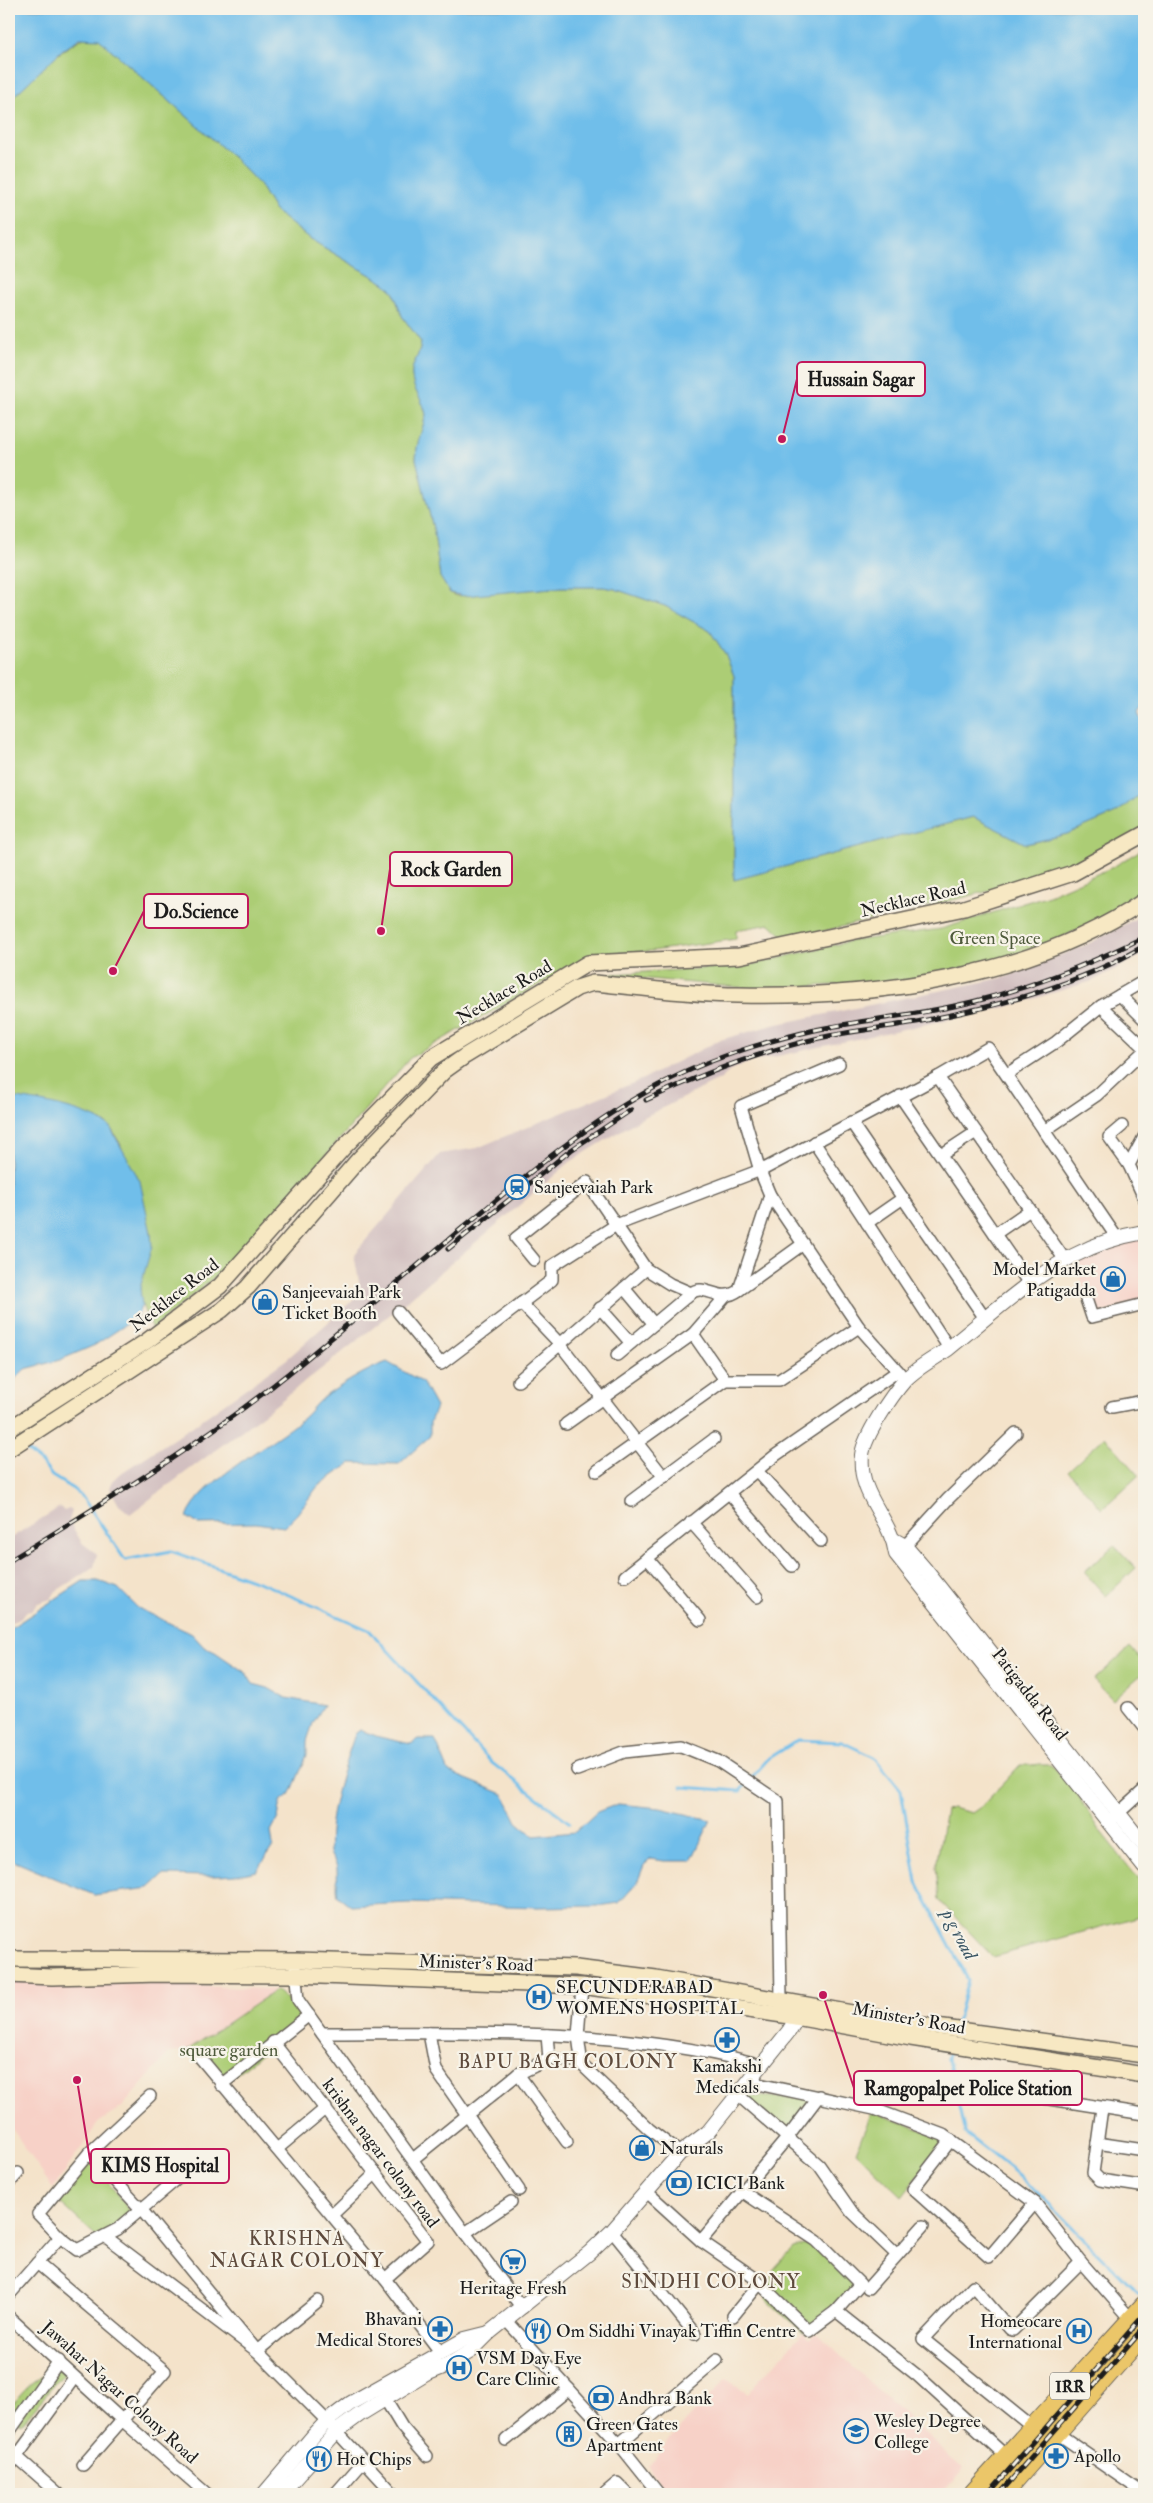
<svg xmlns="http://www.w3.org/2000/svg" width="1153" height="2503" font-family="'IM FELL Double Pica',serif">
<rect width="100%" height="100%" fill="#f7f3e8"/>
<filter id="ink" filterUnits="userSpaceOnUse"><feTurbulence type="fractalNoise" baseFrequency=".02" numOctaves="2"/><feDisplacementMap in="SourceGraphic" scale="10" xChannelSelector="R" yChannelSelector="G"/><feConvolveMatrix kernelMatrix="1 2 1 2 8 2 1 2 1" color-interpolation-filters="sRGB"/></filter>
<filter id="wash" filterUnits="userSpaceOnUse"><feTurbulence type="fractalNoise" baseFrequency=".0096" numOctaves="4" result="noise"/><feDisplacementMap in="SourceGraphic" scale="20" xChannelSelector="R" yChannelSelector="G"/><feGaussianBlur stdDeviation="1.12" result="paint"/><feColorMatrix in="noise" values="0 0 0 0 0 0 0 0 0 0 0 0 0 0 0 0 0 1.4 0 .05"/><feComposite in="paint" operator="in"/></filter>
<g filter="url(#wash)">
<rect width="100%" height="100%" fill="#f4e3ca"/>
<g fill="#f7d1c7">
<path d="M1144,1232V1302L1092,1315L1074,1255Z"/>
<path d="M9,1978L265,1989L276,1990L186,2051L169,2053L122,2107L98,2123L53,2189L9,2124Z"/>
<path d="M803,2333L810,2339L816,2333L964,2469L941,2494H668L648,2466L685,2422L726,2379L748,2393Z"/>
</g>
<g fill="#d2bfc0">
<path d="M1144,914V954L1092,981L1006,1007L754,1061L732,1069L721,1079L640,1119L570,1162L402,1305L273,1407L130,1514L119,1505L110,1489L112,1481L118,1475L193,1426L287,1359L361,1293L354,1254L440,1154L477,1148L643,1079L720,1040L773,1025L1006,977L1086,945Z"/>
<path d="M60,1507L64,1511L69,1509L72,1511L69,1521L82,1543L97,1554L94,1567L56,1591L51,1599L38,1603L31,1611L26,1612L20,1619L9,1623V1539Z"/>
</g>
<g fill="#accd75" stroke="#647448">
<path d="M89,37L99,39L233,157L259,184L275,211L310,239L384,283L393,291L402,316L421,342C421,355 410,364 412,377C413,391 424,401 426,415L417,447L416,459L434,532L440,577L450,593L457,596L562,587H603L615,589L665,606L710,631L726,655L734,676V880L973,817L1026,844L1067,834L1116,813L1144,791V831L1035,880L787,940L770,924L736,930V939L652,951L591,955L410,1058L234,1261L152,1329C146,1315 139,1302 140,1287C142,1268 152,1252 151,1233L120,1143L110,1127L102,1121L68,1109L9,1097V101C27,85 67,39 89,37Z"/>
<path d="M1144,848V898L1031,952L908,981L758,989L638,978L611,976L596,978L595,975L745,966L851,941L941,929L1049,895L1113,867Z"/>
<path d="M1105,1437L1139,1475L1102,1509L1068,1471Z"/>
<path d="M1114,1545L1136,1568L1106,1596L1084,1572Z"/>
<path d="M1130,1647L1144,1663V1672L1113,1700L1094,1680Z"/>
<path d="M1020,1765H1051L1078,1795L1101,1832L1144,1886V1915L993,1957L939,1900L936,1866L946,1810L952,1808L972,1813L982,1806Z"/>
<path d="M276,1990L306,2018L224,2084L186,2051Z"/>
<path d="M740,2096L819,2098L789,2135Z"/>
<path d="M872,2111L947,2140L902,2197L856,2152Z"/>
<path d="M88,2157L135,2217L107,2246L54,2197Z"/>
<path d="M815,2242L857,2283L833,2310L803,2333L766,2299L773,2270L793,2248Z"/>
<path d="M60,2363L67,2370L22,2423L9,2417V2407L26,2388Z"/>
</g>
<g fill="#70beea" stroke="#466d83">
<path d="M9,9H1144V706L1139,713L1144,725V791L1116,813L1067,834L1026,844L973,817L734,880V676L726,655L710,631L665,606L615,589L603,587H562L464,596L450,593L440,577L434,532L416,459L417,447L426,415C424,401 413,391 412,377C410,364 421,355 421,342L402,316L393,291L384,283L310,239L275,211L259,184L233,157L99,39L80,38L62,50L9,101Z"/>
<path d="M9,1097C36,1100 89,1110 110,1127L140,1181L151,1233L152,1246L140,1288L142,1305L136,1318L95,1345L60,1360L25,1369L15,1379L12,1404L9,1412Z"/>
<path d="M387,1362L422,1382L436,1407L430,1422V1436L399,1464L351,1463L318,1486L297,1514L284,1527L256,1523L198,1524L187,1517C198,1483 273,1443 302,1419C310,1413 315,1403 324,1397C343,1384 365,1370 387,1362Z"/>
<path d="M83,1581H98L118,1588L138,1608L192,1634L204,1647L215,1652L246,1673L253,1684L268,1688L286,1698L324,1705L313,1723L307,1741V1755L291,1793L281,1801L278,1818L271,1831L273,1846L257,1871C227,1879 194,1875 163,1875L149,1888L94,1895L9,1859V1629Z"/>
<path d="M360,1730L379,1737L411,1744L419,1739H435L449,1772L503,1794L517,1822L534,1836L575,1832L597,1812L618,1804L660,1808L711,1820L691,1861H664L651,1859L644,1865L637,1883L619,1903L598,1906L538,1907L408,1903L351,1906L338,1896C336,1887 338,1879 337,1869C337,1863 331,1858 330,1852C326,1819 344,1766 355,1734Z"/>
</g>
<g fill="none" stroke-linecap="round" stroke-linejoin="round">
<g stroke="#70beea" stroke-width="3">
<path d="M21,1446L41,1462L52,1476L73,1489L83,1498L125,1560L171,1551L266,1585L369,1630L492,1763L570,1823"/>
<path d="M682,1787L740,1791L768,1759L798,1740L842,1742L874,1757L901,1790L917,1882L968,1980L956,2026"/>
<path d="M950,2049L948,2059L965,2133L1019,2175L1144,2299"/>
</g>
</g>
</g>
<g filter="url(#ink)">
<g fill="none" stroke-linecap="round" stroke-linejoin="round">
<defs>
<g id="minor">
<path d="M1120,995L1144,1019"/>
<path d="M1101,1006L1144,1047"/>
<path d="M839,1064L741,1106L760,1171L770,1195L859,1327L898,1371"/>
<path d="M1007,1074L1056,1042L1101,1006L1144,981"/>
<path d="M938,1077L1065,1260"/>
<path d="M900,1096L1030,1285"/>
<path d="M851,1122L984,1317"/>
<path d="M1122,1126L1109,1137L1129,1165"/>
<path d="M1044,1131L1097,1095L1144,1051"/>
<path d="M1144,1137L1129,1165L1144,1198"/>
<path d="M814,1142L949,1348"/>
<path d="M941,1155L976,1132"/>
<path d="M867,1223L903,1198"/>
<path d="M995,1234L1030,1210"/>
<path d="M534,1260L516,1238L587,1182L646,1269L670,1284L691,1293C705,1282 720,1305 739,1290L770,1195"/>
<path d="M624,1288L654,1324"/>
<path d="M739,1290L803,1244"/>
<path d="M1085,1296L1092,1317L1144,1304"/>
<path d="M725,1297L693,1334L725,1380"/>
<path d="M521,1303L559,1343L664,1477"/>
<path d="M600,1308L631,1343"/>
<path d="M398,1312L441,1364L552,1280V1266L616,1225L766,1168L938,1077L988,1048L1117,1238"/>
<path d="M617,1355L691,1293"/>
<path d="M518,1381L646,1269"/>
<path d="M1112,1407L1144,1401"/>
<path d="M566,1424L693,1334"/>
<path d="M597,1471L725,1380H779L859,1327"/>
<path d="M757,1471L821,1541"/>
<path d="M729,1493L792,1566"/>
<path d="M631,1501L714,1439"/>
<path d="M691,1522L757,1597"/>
<path d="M905,1546L948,1499L1016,1433"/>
<path d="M647,1558L700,1620"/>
<path d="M625,1576L776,1455L898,1371L902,1376"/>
<path d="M1128,1708L1144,1728"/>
<path d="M577,1770L624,1752L681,1746L718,1761L778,1801L781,2000"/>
<path d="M1112,1819L1144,1790"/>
<path d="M295,1968L298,2000L465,2233L522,2308"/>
<path d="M582,1986L578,2036L582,2065L649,2129L680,2153"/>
<path d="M322,2033C466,2033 614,2027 754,2063"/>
<path d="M429,2033L436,2070L519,2190"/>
<path d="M547,2035L549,2059"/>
<path d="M273,2042L428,2241L385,2279"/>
<path d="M198,2055L385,2279L441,2353"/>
<path d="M518,2074L567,2142"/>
<path d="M749,2082L874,2109L943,2135L1035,2203L1081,2262L1131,2319"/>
<path d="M221,2085L309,2015"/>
<path d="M987,2089L1144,2114"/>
<path d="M738,2095L819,2165L852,2212L897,2255"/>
<path d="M150,2096L89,2153L38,2214L60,2237L77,2250L118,2229L196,2163"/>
<path d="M1102,2108L1093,2173L1100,2180L1140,2186"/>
<path d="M951,2140L913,2189L989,2257L1035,2203"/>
<path d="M1097,2143L1144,2150"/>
<path d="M277,2149L326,2108"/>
<path d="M89,2153L140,2208L257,2351L327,2421L394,2494"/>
<path d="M413,2159L518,2074L549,2059L580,2061"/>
<path d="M9,2183L18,2173"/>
<path d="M647,2192L701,2241L752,2276L809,2331L836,2311L860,2284L817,2241L743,2192"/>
<path d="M332,2215L376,2173"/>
<path d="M612,2231L695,2334"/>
<path d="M465,2233L511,2202"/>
<path d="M106,2237L257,2351L318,2301"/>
<path d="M701,2241L788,2137L819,2096"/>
<path d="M37,2263L165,2371L83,2465"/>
<path d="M868,2288L923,2226"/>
<path d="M9,2295L60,2237"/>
<path d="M836,2311L918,2376L1006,2456"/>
<path d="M733,2316L759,2284"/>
<path d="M9,2317L122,2420L207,2494"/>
<path d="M506,2320L619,2444L659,2494"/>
<path d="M385,2399L402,2427L427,2456"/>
<path d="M1032,2427L923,2339L973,2286L1010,2329L1013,2330L1081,2262"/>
<path d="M9,2432L59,2361"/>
<path d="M1057,2433L1144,2493"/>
<path d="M506,2440L569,2389"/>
<path d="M619,2444L717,2360"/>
<path d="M9,2450L59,2494"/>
<path d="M9,2467L74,2378"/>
<path d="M335,2494L364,2461"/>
<path d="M604,2494L617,2483L628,2494"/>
</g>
<g id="tertiary">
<path d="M1144,1232C1120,1236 1094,1245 1073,1256C1028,1279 987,1318 948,1349C934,1359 916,1368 905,1380C892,1395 864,1436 862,1455C858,1497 891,1517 896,1554L1144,1867"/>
<path d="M894,1540L905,1546L924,1568L1144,1845"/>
<path d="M264,2494L314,2435L327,2421L351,2403L465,2339L489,2333"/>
<path d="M281,2494L337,2431L359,2415L426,2374L448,2365L471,2351L489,2333L589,2253L612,2231L680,2153L708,2132L789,2031L803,2008"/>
</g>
<g id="secondary">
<path d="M9,1429L147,1341L220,1286L344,1147L431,1058L588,963L739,956L964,908L1073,873L1144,834"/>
<path d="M9,1449L222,1310L248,1287L359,1159L444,1071L465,1056L577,988L593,983C641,987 689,995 737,995C873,998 1028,979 1144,901"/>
<path d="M9,1959L295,1960L576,1968L656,1978L914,2024L1144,2055"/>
<path d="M9,1975L52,1977L159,1974L295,1975L582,1986L790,2016L911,2038L1144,2075"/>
</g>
<g id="primary">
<path d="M972,2494L1144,2305"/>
<path d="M1003,2494L1144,2334"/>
</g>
</defs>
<use href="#minor" stroke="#686259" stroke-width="14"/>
<use href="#tertiary" stroke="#686259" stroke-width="16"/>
<use href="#secondary" stroke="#686259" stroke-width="18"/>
<use href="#primary" stroke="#686259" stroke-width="20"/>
<use href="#minor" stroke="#fff" stroke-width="11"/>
<use href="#tertiary" stroke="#fff" stroke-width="14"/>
<use href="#secondary" stroke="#f7e8c3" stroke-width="15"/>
<use href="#primary" stroke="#ebc669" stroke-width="18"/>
<defs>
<g id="rail">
<path d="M646,1100C702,1074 759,1052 819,1038C855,1030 892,1027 927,1020C1002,1005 1078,985 1144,946"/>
<path d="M448,1249L571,1150L631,1110"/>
<path d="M9,1561C105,1502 201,1444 289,1373C350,1323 411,1271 472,1220C531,1171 591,1121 659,1085C708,1059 762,1042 815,1030C867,1019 920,1015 972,1002C1033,987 1088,965 1144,937"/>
<path d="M988,2494L1144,2315"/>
<path d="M999,2494L1144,2328"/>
</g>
</defs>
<use href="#rail" stroke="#1c1c1c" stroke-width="5"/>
<use href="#rail" stroke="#f7f3e8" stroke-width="3" stroke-dasharray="9" stroke-linecap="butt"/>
</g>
</g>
<defs>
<symbol id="station-ring" viewBox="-11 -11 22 22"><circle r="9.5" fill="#f7f3e8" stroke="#1f6fb2" stroke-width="1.5"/><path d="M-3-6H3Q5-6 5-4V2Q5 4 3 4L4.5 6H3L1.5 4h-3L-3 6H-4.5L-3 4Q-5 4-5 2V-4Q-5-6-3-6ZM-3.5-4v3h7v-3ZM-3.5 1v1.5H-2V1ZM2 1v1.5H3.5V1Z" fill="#1f6fb2"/></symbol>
<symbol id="shop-ring" viewBox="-11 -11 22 22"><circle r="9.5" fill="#f7f3e8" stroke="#1f6fb2" stroke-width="1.5"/><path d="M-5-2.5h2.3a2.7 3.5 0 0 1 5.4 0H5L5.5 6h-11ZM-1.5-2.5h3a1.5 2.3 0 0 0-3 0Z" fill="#1f6fb2"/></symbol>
<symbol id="hospital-ring" viewBox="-11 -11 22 22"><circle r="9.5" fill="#f7f3e8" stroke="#1f6fb2" stroke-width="1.5"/><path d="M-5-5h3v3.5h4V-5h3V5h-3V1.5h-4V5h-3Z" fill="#1f6fb2"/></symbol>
<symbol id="pharmacy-ring" viewBox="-11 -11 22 22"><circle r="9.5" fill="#f7f3e8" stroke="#1f6fb2" stroke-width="1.5"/><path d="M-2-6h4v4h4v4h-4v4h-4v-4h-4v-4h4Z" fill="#1f6fb2"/></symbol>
<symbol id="bank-ring" viewBox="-11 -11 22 22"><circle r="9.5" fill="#f7f3e8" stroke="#1f6fb2" stroke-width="1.5"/><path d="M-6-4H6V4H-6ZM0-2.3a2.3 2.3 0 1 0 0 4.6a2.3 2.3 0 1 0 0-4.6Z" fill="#1f6fb2"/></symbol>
<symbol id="supermarket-ring" viewBox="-11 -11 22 22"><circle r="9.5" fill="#f7f3e8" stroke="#1f6fb2" stroke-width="1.5"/><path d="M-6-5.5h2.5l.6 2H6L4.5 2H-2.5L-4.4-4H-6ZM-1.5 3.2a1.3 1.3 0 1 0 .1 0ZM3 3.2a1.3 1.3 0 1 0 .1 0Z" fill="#1f6fb2"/></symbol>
<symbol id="restaurant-ring" viewBox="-11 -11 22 22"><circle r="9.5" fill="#f7f3e8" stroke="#1f6fb2" stroke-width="1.5"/><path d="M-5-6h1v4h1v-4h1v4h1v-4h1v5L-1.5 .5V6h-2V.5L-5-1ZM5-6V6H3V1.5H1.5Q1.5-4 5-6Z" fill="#1f6fb2"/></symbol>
<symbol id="university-ring" viewBox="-11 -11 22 22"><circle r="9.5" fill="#f7f3e8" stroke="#1f6fb2" stroke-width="1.5"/><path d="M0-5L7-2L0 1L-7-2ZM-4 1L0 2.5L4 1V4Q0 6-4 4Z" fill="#1f6fb2"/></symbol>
<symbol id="building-ring" viewBox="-11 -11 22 22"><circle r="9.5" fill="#f7f3e8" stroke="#1f6fb2" stroke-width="1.5"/><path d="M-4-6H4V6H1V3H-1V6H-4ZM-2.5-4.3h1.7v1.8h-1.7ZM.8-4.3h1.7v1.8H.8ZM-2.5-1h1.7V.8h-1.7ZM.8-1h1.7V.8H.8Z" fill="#1f6fb2"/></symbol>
</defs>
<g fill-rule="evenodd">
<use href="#station-ring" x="503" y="1173" width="28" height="28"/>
<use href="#shop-ring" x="1099" y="1265" width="28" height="28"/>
<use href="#shop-ring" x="251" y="1288" width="28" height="28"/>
<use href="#hospital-ring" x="525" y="1983" width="28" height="28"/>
<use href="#pharmacy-ring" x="713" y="2026" width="28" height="28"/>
<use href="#shop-ring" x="628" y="2134" width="28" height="28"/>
<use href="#bank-ring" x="665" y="2169" width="28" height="28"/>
<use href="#supermarket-ring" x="499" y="2248" width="28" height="28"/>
<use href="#pharmacy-ring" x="426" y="2315" width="28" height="28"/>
<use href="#restaurant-ring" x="524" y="2317" width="28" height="28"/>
<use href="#hospital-ring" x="1065" y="2317" width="28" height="28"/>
<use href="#hospital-ring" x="445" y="2354" width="28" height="28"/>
<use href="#bank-ring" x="587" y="2384" width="28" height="28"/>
<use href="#university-ring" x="842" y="2417" width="28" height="28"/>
<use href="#building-ring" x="555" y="2420" width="28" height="28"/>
<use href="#pharmacy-ring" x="1042" y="2442" width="28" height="28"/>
<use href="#restaurant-ring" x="305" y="2445" width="28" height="28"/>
</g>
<g text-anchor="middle" stroke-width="4.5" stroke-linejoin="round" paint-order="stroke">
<rect fill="#f7f3e8" stroke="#5e5c59" stroke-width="1" x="1050" y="2372.5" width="40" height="27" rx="4"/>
<g font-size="16" font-weight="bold" fill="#1c1c1c">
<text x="1070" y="2392">IRR</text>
</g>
<g font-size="18" fill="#1c1c1c" stroke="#f7f3e8">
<text transform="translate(913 899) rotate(-13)" y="6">Necklace Road</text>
<text transform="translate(504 992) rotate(-31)" y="6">Necklace Road</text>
<text transform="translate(174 1295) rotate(-38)" y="6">Necklace Road</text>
<text transform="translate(1030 1694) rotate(52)" y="6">Patigadda Road</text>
<text transform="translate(476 1963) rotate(2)" y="6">Minister's Road</text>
<text transform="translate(909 2018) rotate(10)" y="6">Minister's Road</text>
<text transform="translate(381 2153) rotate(53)" y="6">krishna nagar colony road</text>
<text transform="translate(120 2392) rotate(42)" y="6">Jawahar Nagar Colony Road</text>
</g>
<g font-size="18" fill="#4e5a3b" stroke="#f7f3e8">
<text x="995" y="944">Green Space</text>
<text x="229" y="2056">square garden</text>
</g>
<g font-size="18" fill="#1c1c1c" stroke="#f7f3e8" text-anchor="start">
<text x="534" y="1193">Sanjeevaiah Park</text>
<text x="1096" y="1275" text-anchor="end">Model Market<tspan x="1096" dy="21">Patigadda</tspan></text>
<text x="282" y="1298">Sanjeevaiah Park<tspan x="282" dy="21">Ticket Booth</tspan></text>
<text x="556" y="1993">SECUNDERABAD<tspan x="556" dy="21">WOMENS HOSPITAL</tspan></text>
<text x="727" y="2072" text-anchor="middle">Kamakshi<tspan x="727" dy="21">Medicals</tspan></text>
<text x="660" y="2154">Naturals</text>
<text x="696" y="2189">ICICI Bank</text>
<text x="513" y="2294" text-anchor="middle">Heritage Fresh</text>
<text x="422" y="2325" text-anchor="end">Bhavani<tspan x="422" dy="21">Medical Stores</tspan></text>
<text x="1062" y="2327" text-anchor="end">Homeocare<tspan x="1062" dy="21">International</tspan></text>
<text x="556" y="2337">Om Siddhi Vinayak Tiffin Centre</text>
<text x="476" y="2364">VSM Day Eye<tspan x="476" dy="21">Care Clinic</tspan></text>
<text x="618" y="2404">Andhra Bank</text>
<text x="874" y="2427">Wesley Degree<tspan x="874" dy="21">College</tspan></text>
<text x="586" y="2430">Green Gates<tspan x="586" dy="21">Apartment</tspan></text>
<text x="1074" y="2462">Apollo</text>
<text x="336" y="2465">Hot Chips</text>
</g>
<g font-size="19" font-style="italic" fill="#395564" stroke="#f7f3e8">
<text transform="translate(960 1934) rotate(62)" y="7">p g road</text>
</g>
<g font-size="19" letter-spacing="1" fill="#5e4a3c" stroke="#f7f3e8">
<text x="568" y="2068">BAPU BAGH COLONY</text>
<text x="297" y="2245">KRISHNA<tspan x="297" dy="22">NAGAR COLONY</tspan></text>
<text x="711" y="2288">SINDHI COLONY</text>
</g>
</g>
<path fill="none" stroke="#c2185b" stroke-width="2" d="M782 439L797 379M381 931L390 869M113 971L144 911M823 1995L854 2088M77 2080L91 2166"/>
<g fill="#c2185b" stroke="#f7f3e8" stroke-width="2">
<circle cx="782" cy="439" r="5"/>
<circle cx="381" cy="931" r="5"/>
<circle cx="113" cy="971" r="5"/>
<circle cx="823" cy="1995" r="5"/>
<circle cx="77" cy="2080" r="5"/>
</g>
<g fill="#f7f3e8" stroke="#c2185b" stroke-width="2">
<rect x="797" y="362" width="128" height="34" rx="5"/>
<rect x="390" y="852" width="122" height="34" rx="5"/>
<rect x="144" y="894" width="104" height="34" rx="5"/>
<rect x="854" y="2071" width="228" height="34" rx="5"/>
<rect x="91" y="2149" width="138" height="34" rx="5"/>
</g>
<g font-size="19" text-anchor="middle" font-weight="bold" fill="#1c1c1c">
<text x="861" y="386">Hussain Sagar</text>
<text x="451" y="876">Rock Garden</text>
<text x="196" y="918">Do.Science</text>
<text x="968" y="2095">Ramgopalpet Police Station</text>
<text x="160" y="2172">KIMS Hospital</text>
</g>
<rect width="1153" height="2503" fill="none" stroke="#f7f3e8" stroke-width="30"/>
</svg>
